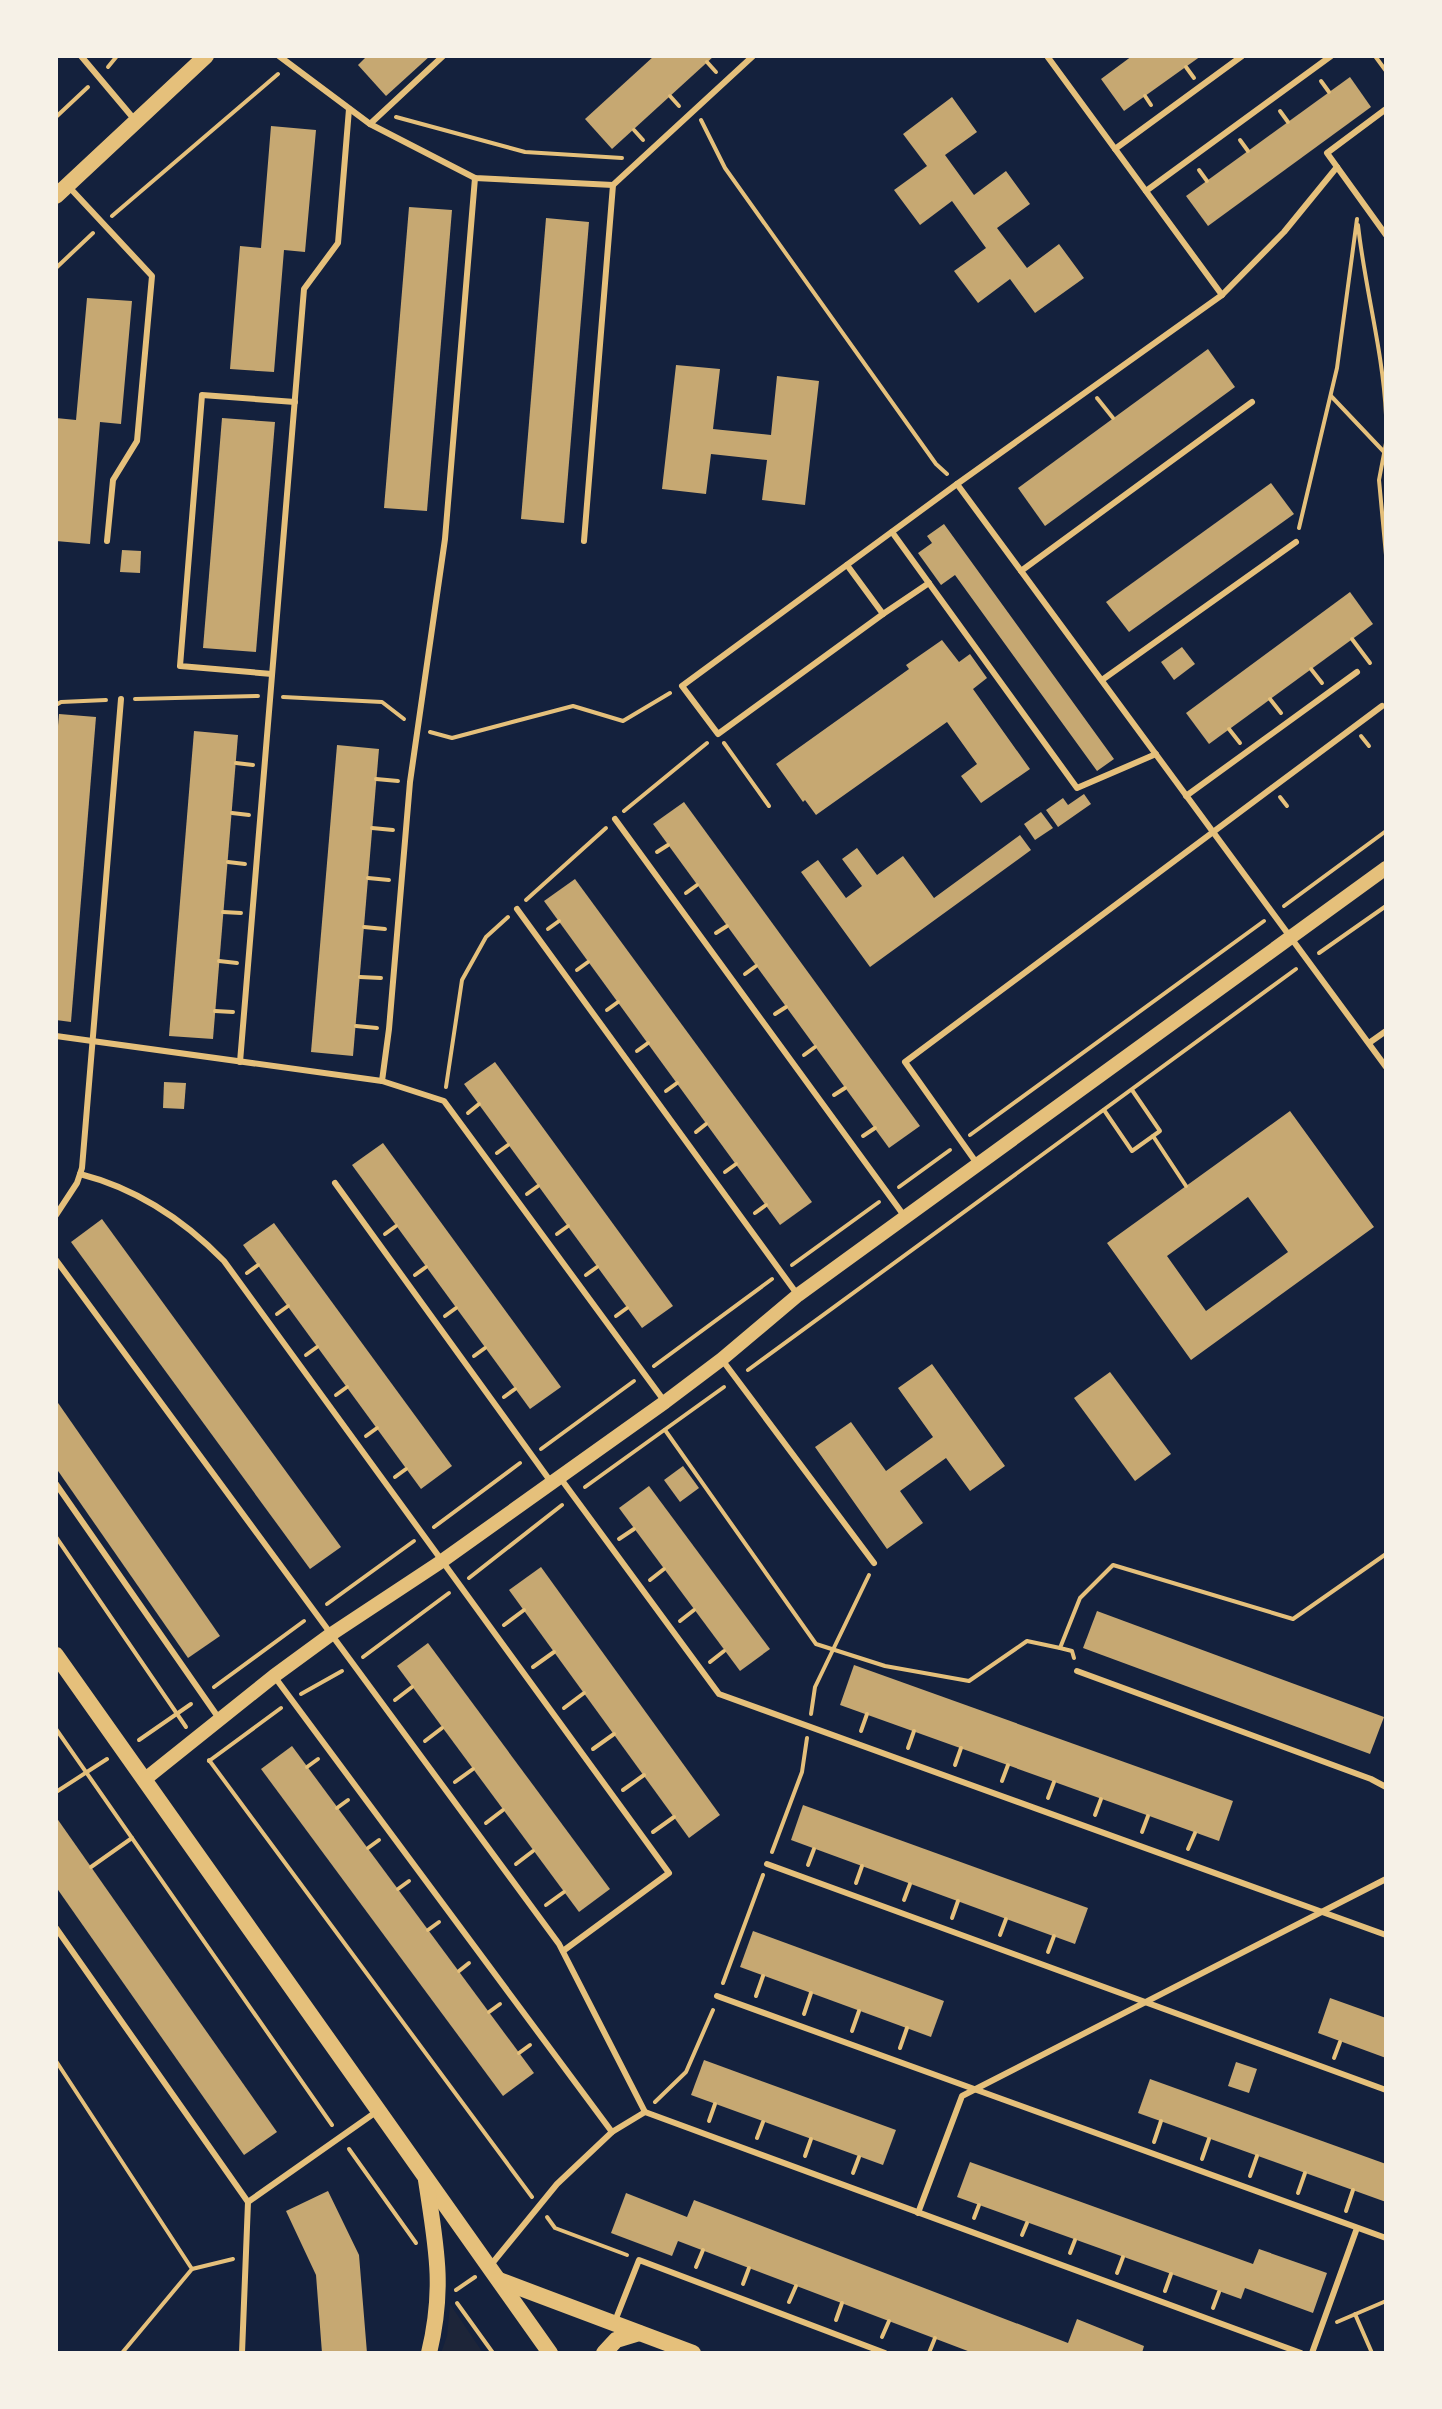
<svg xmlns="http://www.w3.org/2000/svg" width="1442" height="2409" font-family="Lato,sans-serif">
<rect width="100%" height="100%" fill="#14213d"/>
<path fill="#1d2539" d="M450,2304L483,2353H441L447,2336Z"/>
<g fill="#c6a872" fill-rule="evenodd">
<path d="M367,56H430L386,96L358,65Z"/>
<path d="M654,56H714L612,149L585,119Z"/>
<path d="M1132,56H1201L1124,111L1101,79Z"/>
<path d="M1350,77L1371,107L1208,226L1186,196Z"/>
<path d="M952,97L977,132L945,155L974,195L1006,171L1030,204L997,228L1027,268L1059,244L1084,278L1035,313L1010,279L978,303L954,271L986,248L952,201L920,225L894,190L927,166L903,134Z"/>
<path d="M271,126L316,130L305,252L284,250L274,372L230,369L240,246L261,248Z"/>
<path d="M409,207L452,210L427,511L384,508Z"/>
<path d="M546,218L589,222L564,523L521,519Z"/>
<path d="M87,298L132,301L121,424L100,422L90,544L56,541V418L76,420Z"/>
<path d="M1208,349L1235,387L1045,526L1018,488Z"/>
<path d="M676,365L720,369L713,429L771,435L777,376L819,381L805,505L762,500L767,460L711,454L706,494L662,489Z"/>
<path d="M222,418L275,422L256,652L203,648Z"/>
<path d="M1271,483L1294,514L1129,632L1106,602Z"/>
<path d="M944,524L1114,759L1097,771L955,575L941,585L918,553L932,543L927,536Z"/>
<path d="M122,550L141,551L140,573L120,572Z"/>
<path d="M1350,592L1373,624L1209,744L1186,713Z"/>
<path d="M942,640L959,662L970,654L987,678L973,689L1030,769L981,803L961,776L977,764L947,722L816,815L805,800L803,802L776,764L909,669L906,665Z"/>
<path d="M1182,647L1195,664L1174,680L1161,662Z"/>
<path d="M59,714L96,717L71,1022L56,1020V749Z"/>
<path d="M194,731L238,735L213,1039L169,1036Z"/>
<path d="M337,745L379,749L353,1056L311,1052Z"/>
<path d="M1084,794L1091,804L1058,827L1046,810L1063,798L1068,805Z"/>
<path d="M684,802L920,1126L889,1148L653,824Z"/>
<path d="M1041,812L1053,828L1035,840L1024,824Z"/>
<path d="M1020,835L1031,850L870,967L801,872L818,860L846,898L862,886L842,859L857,848L877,875L903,856L934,898Z"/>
<path d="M575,879L812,1202L780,1225L544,901Z"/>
<path d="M495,1062L673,1306L642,1328L464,1084Z"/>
<path d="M164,1082L186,1083L184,1109L163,1108Z"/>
<path d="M1290,1111L1374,1227L1191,1360L1107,1243ZM1248,1197L1288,1252L1206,1311L1167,1256Z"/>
<path d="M383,1143L561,1387L530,1409L352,1165Z"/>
<path d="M102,1219L341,1547L310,1569L71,1242Z"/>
<path d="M274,1223L452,1466L421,1489L243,1245Z"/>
<path d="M932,1364L1005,1466L970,1491L946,1458L900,1491L923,1523L887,1549L815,1447L851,1422L886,1471L933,1437L898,1388Z"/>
<path d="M1110,1372L1171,1454L1135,1481L1074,1398Z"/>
<path d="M56,1400L220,1636L188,1658L56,1468Z"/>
<path d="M683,1466L699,1488L680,1502L664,1480Z"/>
<path d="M649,1486L770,1649L740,1671L619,1508Z"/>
<path d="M541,1567L720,1815L689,1838L509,1590Z"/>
<path d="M1097,1611L1384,1717L1370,1754L1083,1648Z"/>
<path d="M428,1643L610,1889L579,1912L397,1666Z"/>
<path d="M854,1665L1233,1801L1219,1841L840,1705Z"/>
<path d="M292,1746L534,2073L503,2096L261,1769Z"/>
<path d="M803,1805L1088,1908L1075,1944L791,1840Z"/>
<path d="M56,1817L277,2132L244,2155L56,1887Z"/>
<path d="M753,1931L944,2001L931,2037L740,1967Z"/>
<path d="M1330,1998L1386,2018V2058L1318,2033Z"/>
<path d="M704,2060L896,2130L883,2165L691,2095Z"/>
<path d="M1236,2062L1257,2069L1249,2093L1228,2086Z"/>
<path d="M1150,2079L1386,2164V2202L1138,2113Z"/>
<path d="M970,2162L1253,2264L1259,2249L1327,2273L1313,2313L1245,2288L1241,2299L957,2197Z"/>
<path d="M328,2191L359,2255L367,2353H322L316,2275L286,2211Z"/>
<path d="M626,2193L687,2217L694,2200L1068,2343L1077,2319L1144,2346L1142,2353H973L678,2241L672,2256L611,2233Z"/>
</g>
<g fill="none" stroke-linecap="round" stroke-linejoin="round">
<g stroke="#e5c07b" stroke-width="4">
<path d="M1375,56L1386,71"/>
<path d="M707,62L716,72"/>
<path d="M108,67L117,56"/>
<path d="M1186,67L1194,78"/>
<path d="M1321,81L1329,92"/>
<path d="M670,96L679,106"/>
<path d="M1145,96L1151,105"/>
<path d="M1280,111L1288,122"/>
<path d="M56,117L88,87"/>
<path d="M396,117L525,152L622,158"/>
<path d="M701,120L725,168L936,464L947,474"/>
<path d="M634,130L643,140"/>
<path d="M1240,140L1248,151"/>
<path d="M1199,170L1207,181"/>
<path d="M112,216L278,74"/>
<path d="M1358,225C1365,289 1383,351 1386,415"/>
<path d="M56,268L93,233"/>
<path d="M1331,396L1386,454"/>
<path d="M1097,398L1113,418"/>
<path d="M1386,443L1379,480L1386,555"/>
<path d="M1299,528L1337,368L1357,219"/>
<path d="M1352,639L1370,663"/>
<path d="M1311,669L1322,683"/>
<path d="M283,697L382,702L404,719"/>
<path d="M135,699L258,696"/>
<path d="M1270,699L1281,713"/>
<path d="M56,705L61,702L106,700"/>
<path d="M1229,729L1240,743"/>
<path d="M430,732L452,738L573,706L623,721L670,693"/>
<path d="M1361,736L1369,746"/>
<path d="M724,743L769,806"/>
<path d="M236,763L253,765"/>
<path d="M376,779L398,781"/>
<path d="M1280,797L1287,806"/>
<path d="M624,811L707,743"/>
<path d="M232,813L249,815"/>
<path d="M372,828L393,830"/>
<path d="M657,852L668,845"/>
<path d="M228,862L245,864"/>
<path d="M368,878L389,880"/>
<path d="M686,893L697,885"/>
<path d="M526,900L606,828"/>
<path d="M1284,906L1386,831"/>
<path d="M223,912L241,913"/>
<path d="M364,927L385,929"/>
<path d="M548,929L559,921"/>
<path d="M716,933L727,926"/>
<path d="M1319,953L1386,906"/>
<path d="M219,961L237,963"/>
<path d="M577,970L588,962"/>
<path d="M745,974L756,966"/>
<path d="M360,977L381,978"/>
<path d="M607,1010L618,1002"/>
<path d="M215,1011L233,1012"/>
<path d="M775,1014L786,1007"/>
<path d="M356,1026L377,1028"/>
<path d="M637,1051L648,1043"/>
<path d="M804,1055L815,1047"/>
<path d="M446,1087L462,980L486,937L508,917"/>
<path d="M666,1091L677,1083"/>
<path d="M834,1095L845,1088"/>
<path d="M1104,1110L1132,1151L1160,1131L1132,1090"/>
<path d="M468,1113L479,1104"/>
<path d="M696,1132L706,1124"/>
<path d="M970,1135L1264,921"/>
<path d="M863,1136L875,1128"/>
<path d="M1153,1136L1186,1186"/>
<path d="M497,1153L508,1145"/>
<path d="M725,1172L736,1164"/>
<path d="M899,1187L950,1150"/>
<path d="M527,1194L538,1186"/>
<path d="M755,1213L766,1205"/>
<path d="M385,1234L396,1226"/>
<path d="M557,1234L568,1226"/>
<path d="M792,1265L879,1202"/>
<path d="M247,1273L258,1265"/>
<path d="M415,1275L426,1267"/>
<path d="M586,1275L597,1267"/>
<path d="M277,1314L288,1306"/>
<path d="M445,1316L456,1308"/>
<path d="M616,1316L627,1308"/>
<path d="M306,1355L317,1347"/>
<path d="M474,1356L485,1348"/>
<path d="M654,1366L772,1279"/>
<path d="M748,1370L1296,969"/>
<path d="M336,1395L347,1387"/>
<path d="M504,1397L515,1389"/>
<path d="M665,1430L816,1644L885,1666L969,1681L1027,1641L1060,1648"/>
<path d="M366,1436L377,1428"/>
<path d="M541,1449L634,1381"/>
<path d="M395,1477L406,1469"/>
<path d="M585,1487L724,1387"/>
<path d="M434,1527L520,1463"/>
<path d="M56,1537L186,1727"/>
<path d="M619,1539L634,1529"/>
<path d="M469,1578L562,1505"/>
<path d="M650,1580L664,1569"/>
<path d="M327,1604L414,1541"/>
<path d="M680,1621L694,1610"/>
<path d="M504,1625L524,1610"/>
<path d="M363,1657L449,1593"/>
<path d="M1074,1658L1072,1651L1060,1648L1080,1598L1113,1565L1293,1619L1386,1554"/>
<path d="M710,1662L724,1651"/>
<path d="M533,1667L554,1652"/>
<path d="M214,1687L304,1621"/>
<path d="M301,1694L342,1671"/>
<path d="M395,1700L412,1687"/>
<path d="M564,1708L584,1693"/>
<path d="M811,1714L815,1687L869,1575"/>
<path d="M56,1729L332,2125"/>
<path d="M861,1731L867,1714"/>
<path d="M139,1740L191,1704"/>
<path d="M425,1741L442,1728"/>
<path d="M908,1748L914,1731"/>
<path d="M593,1749L614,1734"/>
<path d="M209,1760L532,2197"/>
<path d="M209,1761L281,1708"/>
<path d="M955,1765L961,1748"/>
<path d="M307,1767L318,1759"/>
<path d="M1002,1781L1008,1765"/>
<path d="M455,1782L473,1769"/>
<path d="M623,1790L644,1775"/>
<path d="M56,1792L107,1759"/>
<path d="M1048,1798L1054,1782"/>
<path d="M337,1808L348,1800"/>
<path d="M1095,1815L1101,1799"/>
<path d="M486,1823L503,1810"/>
<path d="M653,1832L674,1817"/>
<path d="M1142,1832L1148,1816"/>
<path d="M368,1848L379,1840"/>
<path d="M1188,1849L1195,1833"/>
<path d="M772,1852L802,1772L807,1738"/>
<path d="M516,1864L533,1851"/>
<path d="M808,1865L814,1849"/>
<path d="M91,1867L132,1838"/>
<path d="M856,1883L862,1866"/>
<path d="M398,1889L409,1881"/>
<path d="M904,1900L910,1884"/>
<path d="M546,1905L564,1892"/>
<path d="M952,1918L958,1901"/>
<path d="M428,1930L439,1922"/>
<path d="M1000,1935L1006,1919"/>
<path d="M1048,1952L1054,1936"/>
<path d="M459,1971L469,1963"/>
<path d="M723,1983L763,1875"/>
<path d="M756,1996L763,1976"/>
<path d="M489,2012L500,2004"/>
<path d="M804,2014L811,1993"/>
<path d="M852,2031L859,2011"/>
<path d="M900,2048L907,2028"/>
<path d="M519,2053L530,2045"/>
<path d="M1334,2058L1340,2042"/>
<path d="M56,2061L192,2269L122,2353"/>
<path d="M655,2102L686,2072L713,2010"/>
<path d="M709,2121L715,2104"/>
<path d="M757,2138L763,2122"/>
<path d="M1154,2142L1161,2121"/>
<path d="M349,2149L416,2243"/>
<path d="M805,2156L811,2139"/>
<path d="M1202,2159L1209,2139"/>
<path d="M853,2173L859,2157"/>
<path d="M1250,2176L1257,2156"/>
<path d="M1298,2193L1305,2173"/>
<path d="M1346,2211L1353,2190"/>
<path d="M547,2217L555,2228L627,2255"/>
<path d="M974,2218L979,2205"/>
<path d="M1022,2235L1027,2223"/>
<path d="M1070,2253L1075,2240"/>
<path d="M696,2267L703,2250"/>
<path d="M192,2269L233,2259"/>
<path d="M1117,2273L1123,2257"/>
<path d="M743,2284L749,2268"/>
<path d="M456,2290L475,2277"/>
<path d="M1165,2291L1171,2274"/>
<path d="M789,2302L796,2286"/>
<path d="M457,2303L493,2353"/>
<path d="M1213,2308L1219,2292"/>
<path d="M1355,2314L1372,2353"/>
<path d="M836,2320L842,2303"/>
<path d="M1337,2322L1386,2301"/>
<path d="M882,2337L889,2321"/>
<path d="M929,2353L935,2338"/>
</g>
<g stroke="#e5c07b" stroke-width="6">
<path d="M81,56L134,119"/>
<path d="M279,56L370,124L475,178L613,185L753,56"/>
<path d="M1047,56L1222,295"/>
<path d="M1386,109L1327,153L1386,235"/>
<path d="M370,124L443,56"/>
<path d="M1115,149L1242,56"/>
<path d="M70,188L152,276L137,441L113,480L107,541"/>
<path d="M1146,191L1331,56"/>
<path d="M957,484L1386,1067"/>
<path d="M892,532L1077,788L1156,754"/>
<path d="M584,541L613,185"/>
<path d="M847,565L883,614L929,583"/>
<path d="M1021,571L1252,402"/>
<path d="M883,614L718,734L682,686L957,484L1222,295L1284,232L1337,167"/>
<path d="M272,674L180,666L202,395L295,402"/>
<path d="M1102,680L1296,542"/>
<path d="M1186,796L1357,672"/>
<path d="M615,819L905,1217"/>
<path d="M517,909L797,1294"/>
<path d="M56,1036L382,1081L444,1101L665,1402"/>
<path d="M1369,1043L1386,1031"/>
<path d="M240,1062L304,289L338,243L349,109"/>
<path d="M382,1081L389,1029L410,782L445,539L475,178"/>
<path d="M978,1165L905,1062L1382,706"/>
<path d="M80,1174C135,1188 184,1220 224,1261L669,1873L563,1951"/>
<path d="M335,1183L551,1482"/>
<path d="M56,1215L77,1183L82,1168L121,699"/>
<path d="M56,1260L559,1944L645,2112L612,2132"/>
<path d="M723,1361L874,1563"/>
<path d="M561,1479L719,1694L1386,1935"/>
<path d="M56,1484L218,1717"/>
<path d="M1077,1671L1371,1779L1386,1787"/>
<path d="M274,1676L612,2132L557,2184L490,2266"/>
<path d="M767,1864L1386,2090"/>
<path d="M56,1928L248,2202L242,2353"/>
<path d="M717,1996L1386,2238"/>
<path d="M645,2112L1301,2353"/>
<path d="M248,2202L376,2112"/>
<path d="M918,2213L962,2096L1386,1879"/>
<path d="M615,2321L639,2260L885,2353"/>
<path d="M1312,2353L1357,2228"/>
</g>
<path stroke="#e5c07b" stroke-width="14" d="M144,1780L274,1676L330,1635L442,1561L665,1402L722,1359L798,1295L1386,868"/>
<g stroke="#e5c07b" stroke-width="16">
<path d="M56,196L206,56"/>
<path d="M56,1655L550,2353"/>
<path d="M426,2180C436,2246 445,2287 429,2353"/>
<path d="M499,2280L693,2353"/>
<path d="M604,2353L616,2340L639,2333"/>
</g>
</g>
<rect width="1442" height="2409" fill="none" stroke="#f6f1e7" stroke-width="116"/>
</svg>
